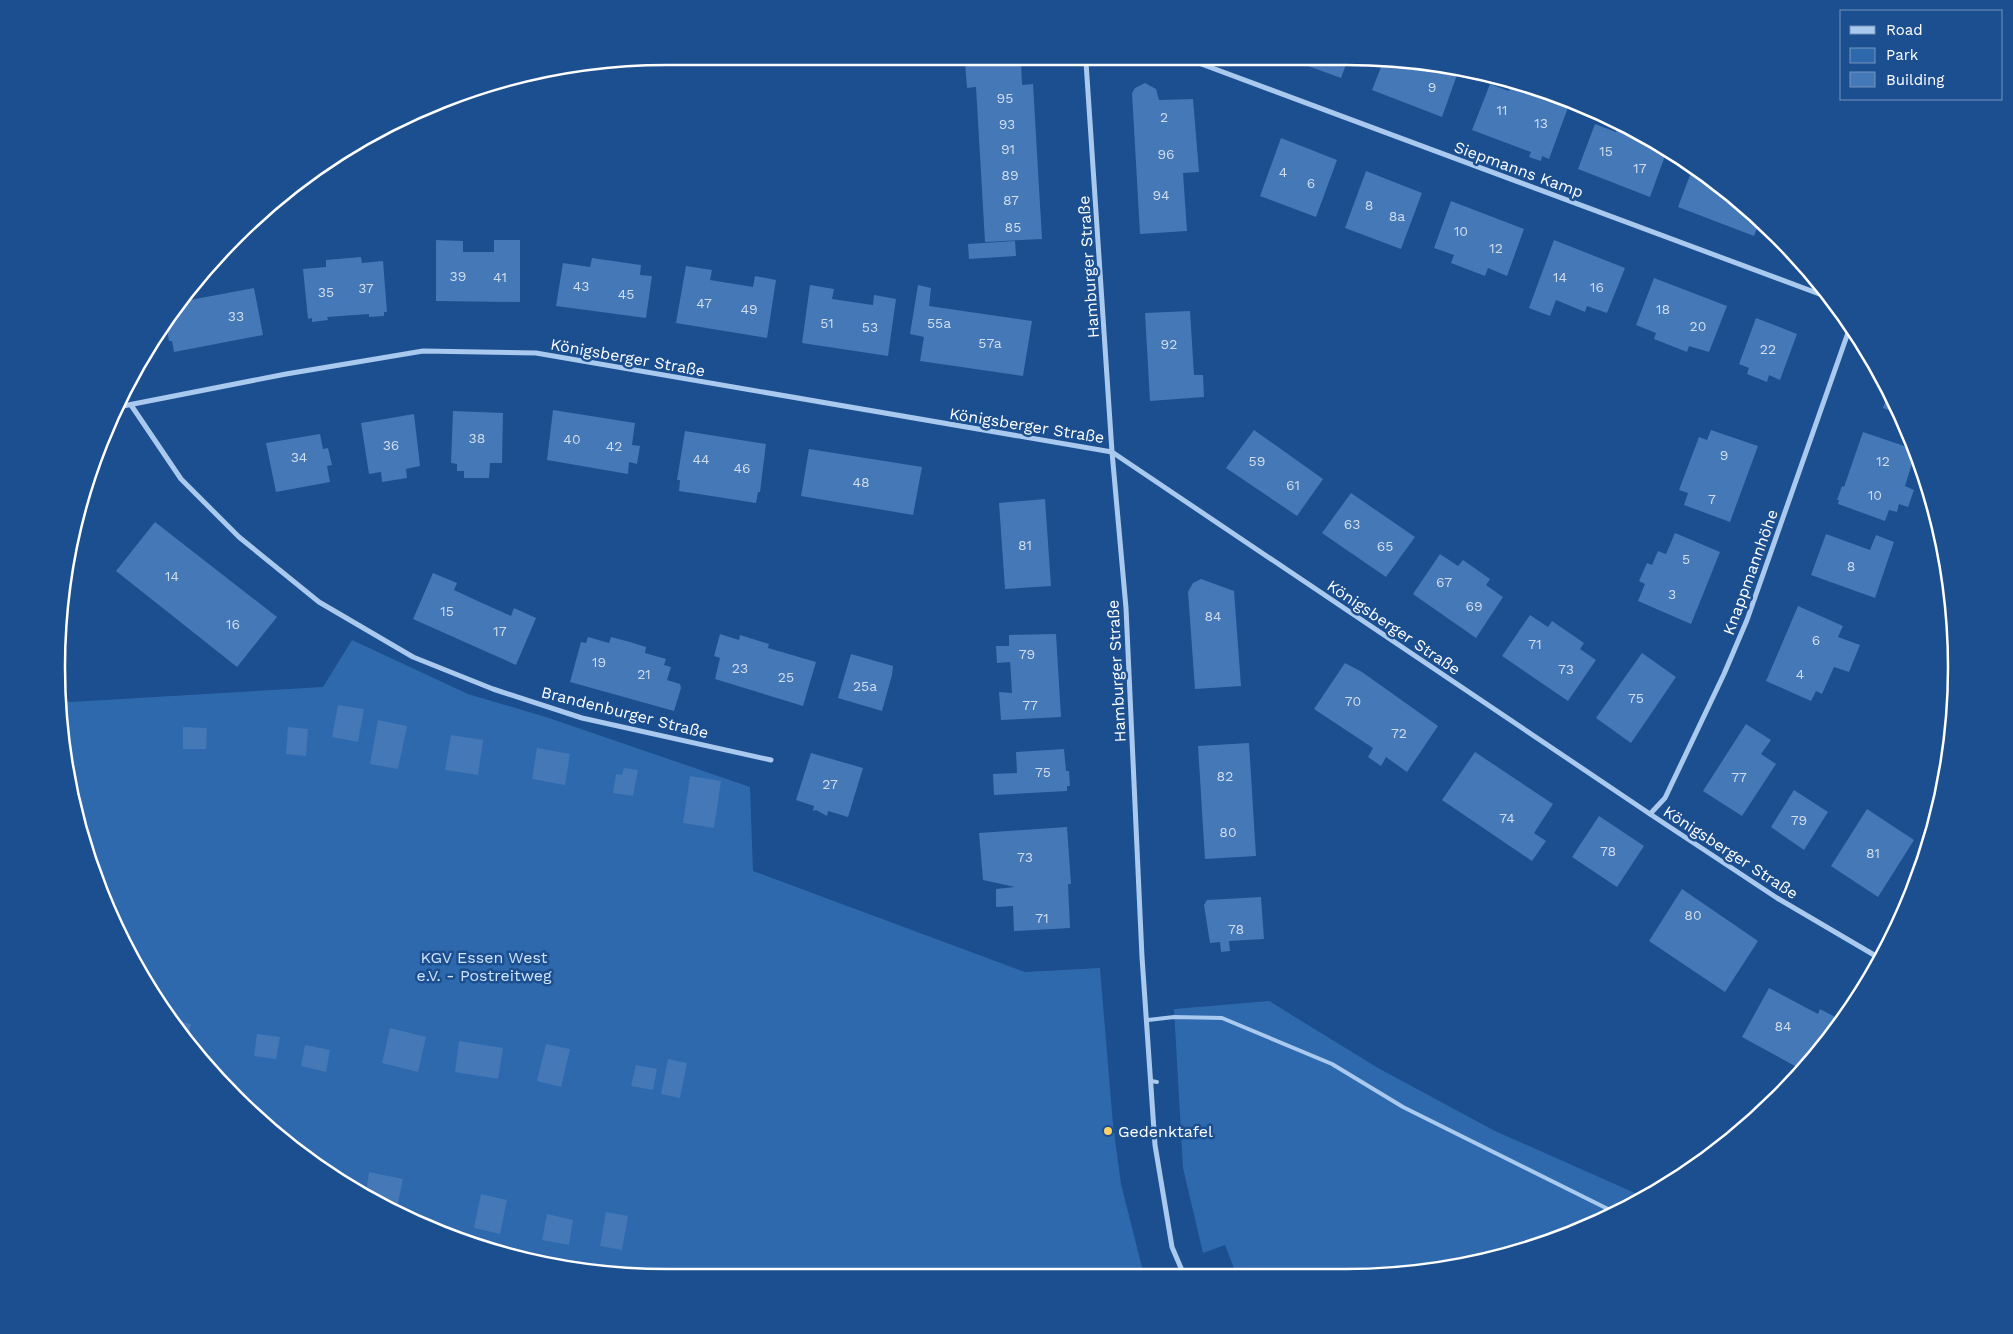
<svg xmlns="http://www.w3.org/2000/svg" width="2013" height="1334" font-family="'Work Sans',sans-serif">
<rect width="100%" height="100%" fill="#1b4f8f"/>
<g fill="#2e69ad">
<path d="M352,640L468,694L549,718L750,787L753,871L1025,972L1100,968L1113,1124L1121,1184L1144,1275L587,1272L509,1257L397,1215L264,1126L208,1069L138,973L77,825L58,700L71,702L323,687Z"/>
<path d="M1269,1001L1378,1068L1495,1131L1644,1197L1616,1215L1504,1257L1386,1276H1237L1225,1245L1203,1253L1183,1168L1174,1009Z"/>
</g>
<g fill="#4478b7">
<path d="M965,62H1021L1022,85L1033,84L1042,239L985,242L976,87L967,88Z"/>
<path d="M1297,62H1347L1341,78Z"/>
<path d="M1383,62H1426L1443,65L1458,72L1442,117L1372,90Z"/>
<path d="M1145,83L1156,89L1159,100L1193,99L1199,172L1183,173L1187,231L1140,234L1132,93L1135,88Z"/>
<path d="M1490,84L1509,91L1511,84L1545,97L1547,93L1570,102L1549,159L1542,156L1541,161L1529,157L1531,152L1472,130Z"/>
<path d="M1619,123L1648,140L1646,143L1666,153L1650,197L1578,169L1595,124L1616,132Z"/>
<path d="M1281,138L1337,160L1316,217L1260,196Z"/>
<path d="M1692,170L1749,208L1760,220L1754,236L1678,207Z"/>
<path d="M1366,171L1422,193L1401,249L1345,228Z"/>
<path d="M1451,201L1524,229L1507,276L1488,268L1485,276L1451,263L1454,255L1434,248Z"/>
<path d="M436,240L463,241V252H494V240H520V302L436,301Z"/>
<path d="M1554,240L1625,268L1607,313L1587,306L1585,312L1556,300L1550,316L1529,308Z"/>
<path d="M1015,241L1016,256L969,259L968,244Z"/>
<path d="M361,257L362,263L383,261L387,312H384V316L369,317V314L327,317L328,320L312,322V318L308,319L303,269L326,267V260Z"/>
<path d="M592,258L641,265L640,275L652,276L646,318L556,306L563,263L590,267Z"/>
<path d="M686,266L712,270L710,280L753,287L755,276L776,280L767,338L676,323Z"/>
<path d="M1654,278L1727,306L1709,352L1689,346L1687,352L1654,339L1656,333L1636,325Z"/>
<path d="M810,285L834,289L832,299L873,305L874,295L896,299L888,356L802,343Z"/>
<path d="M918,285L931,288L929,306L1032,321L1023,376L920,361L924,337L910,334Z"/>
<path d="M254,288L263,335L174,352L172,341H169L166,323L184,293L189,292L190,300Z"/>
<path d="M1190,311L1194,375H1203L1204,397L1150,401L1145,313Z"/>
<path d="M1756,318L1797,334L1780,380L1769,375L1767,382L1747,374L1749,368L1739,364Z"/>
<path d="M1889,390L1894,397L1900,414L1883,408Z"/>
<path d="M553,410L635,423L632,445L640,446L637,464L629,462L628,474L547,460Z"/>
<path d="M453,411L503,413L502,463H490L489,478H464V471H457V464L451,463Z"/>
<path d="M414,414L420,466L406,469L407,478L382,482L381,472L369,474L361,423Z"/>
<path d="M1254,430L1323,479L1297,516L1226,468Z"/>
<path d="M1711,430L1758,446L1730,522L1684,505L1688,493L1679,490L1699,437L1707,440Z"/>
<path d="M685,431L766,444L760,492H758L756,503L679,491L680,480H677Z"/>
<path d="M1863,432L1913,449L1915,454L1905,486L1914,490L1908,507L1899,504L1897,512L1889,510L1885,521L1838,504L1839,500H1837L1842,486L1844,487Z"/>
<path d="M320,434L323,449L328,448L332,465L327,466L330,482L276,492L266,443Z"/>
<path d="M809,449L922,467L913,515L801,496Z"/>
<path d="M1351,493L1415,537L1386,577L1322,533Z"/>
<path d="M1045,499L1051,586L1005,589L999,503Z"/>
<path d="M155,522L277,617L237,667L116,571Z"/>
<path d="M1675,533L1720,552L1691,624L1638,601L1645,584L1639,581L1647,563L1652,565L1658,551L1666,554Z"/>
<path d="M1826,534L1870,550L1876,535L1894,542L1875,598L1811,575Z"/>
<path d="M1440,554L1458,566L1463,560L1490,579L1486,585L1503,597L1476,638L1413,594Z"/>
<path d="M433,573L457,583L454,590L482,603L511,616L514,608L536,618L516,665L413,619Z"/>
<path d="M1201,579L1234,591L1241,686L1195,689L1188,592L1193,583Z"/>
<path d="M1798,606L1843,626L1838,637L1860,645L1849,672L1834,667L1822,694L1816,691L1811,701L1766,681Z"/>
<path d="M1530,615L1548,627L1552,621L1584,643L1580,649L1596,660L1568,701L1502,656Z"/>
<path d="M720,634L739,640L740,635L769,644L768,648L816,662L803,706L715,679L720,658L714,656Z"/>
<path d="M1056,634L1061,717L1001,720L999,692L1012,693L1011,675L1010,662L997,663L996,646H1009V635Z"/>
<path d="M588,637L609,643L611,637L630,642L646,647L645,653L666,659L664,665L671,667L667,680L680,684L681,688L674,711L570,682L581,642L586,643Z"/>
<path d="M1642,653L1676,677L1631,743L1596,718Z"/>
<path d="M851,654L893,666L892,675L882,711L838,698Z"/>
<path d="M1345,663L1362,672L1438,726L1407,772L1386,757L1381,766L1368,757L1373,748L1314,709Z"/>
<path d="M338,705L364,709L358,742L332,737Z"/>
<path d="M378,720L407,726L398,769L370,764Z"/>
<path d="M1746,724L1771,740L1761,754L1776,764L1742,816L1703,791Z"/>
<path d="M183,727L207,728L206,749H183Z"/>
<path d="M288,727L308,729L306,756L286,754Z"/>
<path d="M451,735L483,740L478,775L445,770Z"/>
<path d="M1249,743L1256,856L1205,859L1198,746Z"/>
<path d="M537,748L570,754L565,785L532,779Z"/>
<path d="M1064,749L1066,771H1069L1070,786H1067V791L994,795L993,774L1017,773L1016,752Z"/>
<path d="M1475,752L1553,804L1534,833L1546,841L1532,861L1442,800Z"/>
<path d="M811,753L863,768L848,817L828,811L827,816L816,810L813,811L814,806L796,800Z"/>
<path d="M624,768L638,770L633,796L613,793L616,774L622,775Z"/>
<path d="M690,776L721,781L714,828L683,823Z"/>
<path d="M1794,790L1828,812L1804,850L1771,827Z"/>
<path d="M1867,809L1914,840L1878,897L1831,866Z"/>
<path d="M1599,816L1644,846L1617,887L1572,857Z"/>
<path d="M1067,827L1071,884H1068L1070,928L1014,931L1013,906L996,907V889L1015,887L983,880L979,833Z"/>
<path d="M1682,889L1758,941L1725,992L1649,941Z"/>
<path d="M1261,897L1264,939L1229,941L1230,951L1221,952L1220,942L1210,943L1204,905L1207,900Z"/>
<path d="M1769,988L1818,1014L1820,1009L1841,1020L1804,1071L1742,1037Z"/>
<path d="M173,1020L191,1024L187,1041L182,1034Z"/>
<path d="M390,1028L426,1037L418,1072L382,1063Z"/>
<path d="M257,1034L280,1037L276,1059L254,1056Z"/>
<path d="M459,1041L503,1048L498,1079L455,1072Z"/>
<path d="M546,1044L570,1049L561,1087L537,1081Z"/>
<path d="M305,1045L330,1050L326,1072L301,1066Z"/>
<path d="M668,1059L687,1063L680,1098L661,1094Z"/>
<path d="M636,1065L657,1069L653,1090L631,1086Z"/>
<path d="M369,1172L403,1179L397,1207L387,1204L386,1208L366,1194Z"/>
<path d="M481,1194L507,1200L500,1234L474,1228Z"/>
<path d="M606,1212L628,1216L622,1250L600,1246Z"/>
<path d="M547,1214L573,1220L569,1245L542,1240Z"/>
<path d="M489,1246L514,1255L513,1258L488,1249Z"/>
<path d="M571,1263L600,1268L599,1273L570,1269Z"/>
</g>
<g fill="none" stroke-linecap="round" stroke-linejoin="round">
<g stroke="#a9c9ee" stroke-width="4">
<path d="M1148,1020L1174,1017L1222,1018L1332,1064L1403,1107L1618,1214"/>
<path d="M1151,1081L1157,1082"/>
</g>
<g stroke="#a9c9ee" stroke-width="5">
<path d="M1086,62L1112,452L1126,608L1142,957L1155,1145L1172,1247L1184,1275"/>
<path d="M1196,62L1833,299"/>
<path d="M131,405L181,479L239,537L319,602L413,657L493,689L582,718L771,760"/>
<path d="M118,407L286,374L423,351L536,353L1112,452L1650,814L1777,898L1881,959"/>
<path d="M1650,814L1665,798L1724,674L1747,620L1850,327"/>
</g>
</g>
<circle fill="#ffd166" stroke="#1b4f8f" stroke-width="2" cx="1108" cy="1131" r="5"/>
<g text-anchor="middle" stroke-width="5" stroke-linejoin="round" paint-order="stroke">
<g font-size="14" fill="#d0dded">
<text x="1432" y="92">9</text>
<text x="1005" y="103">95</text>
<text x="1502" y="115">11</text>
<text x="1164" y="122">2</text>
<text x="1541" y="128">13</text>
<text x="1007" y="129">93</text>
<text x="1008" y="154">91</text>
<text x="1606" y="156">15</text>
<text x="1166" y="159">96</text>
<text x="1640" y="173">17</text>
<text x="1283" y="177">4</text>
<text x="1010" y="180">89</text>
<text x="1311" y="188">6</text>
<text x="1161" y="200">94</text>
<text x="1011" y="205">87</text>
<text x="1369" y="210">8</text>
<text x="1397" y="221">8a</text>
<text x="1013" y="232">85</text>
<text x="1461" y="236">10</text>
<text x="1496" y="253">12</text>
<text x="458" y="281">39</text>
<text x="500" y="282">41</text>
<text x="1560" y="282">14</text>
<text x="581" y="291">43</text>
<text x="1597" y="292">16</text>
<text x="366" y="293">37</text>
<text x="326" y="297">35</text>
<text x="626" y="299">45</text>
<text x="704" y="308">47</text>
<text x="749" y="314">49</text>
<text x="1663" y="314">18</text>
<text x="236" y="321">33</text>
<text x="827" y="328">51</text>
<text x="939" y="328">55a</text>
<text x="1698" y="331">20</text>
<text x="870" y="332">53</text>
<text x="990" y="348">57a</text>
<text x="1169" y="349">92</text>
<text x="1768" y="354">22</text>
<text x="477" y="443">38</text>
<text x="572" y="444">40</text>
<text x="391" y="450">36</text>
<text x="614" y="451">42</text>
<text x="1724" y="460">9</text>
<text x="299" y="462">34</text>
<text x="701" y="464">44</text>
<text x="1257" y="466">59</text>
<text x="1883" y="466">12</text>
<text x="742" y="473">46</text>
<text x="861" y="487">48</text>
<text x="1293" y="490">61</text>
<text x="1875" y="500">10</text>
<text x="1712" y="504">7</text>
<text x="1352" y="529">63</text>
<text x="1025" y="550">81</text>
<text x="1385" y="551">65</text>
<text x="1686" y="564">5</text>
<text x="1851" y="571">8</text>
<text x="172" y="581">14</text>
<text x="1444" y="587">67</text>
<text x="1672" y="599">3</text>
<text x="1474" y="611">69</text>
<text x="447" y="616">15</text>
<text x="1213" y="621">84</text>
<text x="233" y="629">16</text>
<text x="500" y="636">17</text>
<text x="1816" y="645">6</text>
<text x="1535" y="649">71</text>
<text x="1027" y="659">79</text>
<text x="599" y="667">19</text>
<text x="740" y="673">23</text>
<text x="1566" y="674">73</text>
<text x="644" y="679">21</text>
<text x="1800" y="679">4</text>
<text x="786" y="682">25</text>
<text x="865" y="691">25a</text>
<text x="1636" y="703">75</text>
<text x="1353" y="706">70</text>
<text x="1030" y="710">77</text>
<text x="1399" y="738">72</text>
<text x="1043" y="777">75</text>
<text x="1225" y="781">82</text>
<text x="1739" y="782">77</text>
<text x="830" y="789">27</text>
<text x="1507" y="823">74</text>
<text x="1799" y="825">79</text>
<text x="1228" y="837">80</text>
<text x="1608" y="856">78</text>
<text x="1873" y="858">81</text>
<text x="1025" y="862">73</text>
<text x="1693" y="920">80</text>
<text x="1042" y="923">71</text>
<text x="1236" y="934">78</text>
<text x="1783" y="1031">84</text>
</g>
<g font-size="16" fill="#fff" stroke="#1b4f8f">
<text transform="translate(1519 169) rotate(20)" y="6">Siepmanns Kamp</text>
<text transform="translate(1088 267) rotate(-94)" y="6">Hamburger Straße</text>
<text transform="translate(628 357) rotate(10)" y="6">Königsberger Straße</text>
<text transform="translate(1027 425) rotate(9)" y="6">Königsberger Straße</text>
<text transform="translate(1750 572) rotate(-70)" y="6">Knappmannhöhe</text>
<text transform="translate(1394 627) rotate(34)" y="6">Königsberger Straße</text>
<text transform="translate(1116 671) rotate(-93)" y="6">Hamburger Straße</text>
<text transform="translate(625 712) rotate(14)" y="6">Brandenburger Straße</text>
<text transform="translate(1731 852) rotate(33)" y="6">Königsberger Straße</text>
</g>
<g font-size="16" fill="#cfe3fa" stroke="#1b4f8f">
<text x="484" y="963">KGV Essen West<tspan x="484" dy="18">e.V. - Postreitweg</tspan></text>
</g>
<g font-size="16" fill="#fff" stroke="#1b4f8f" text-anchor="start">
<text x="1118" y="1137">Gedenktafel</text>
</g>
</g>
<path d="M0 0H2013V1334H0ZM667 65H1346A602 602 0 0 1 1948 667V667A602 602 0 0 1 1346 1269H667A602 602 0 0 1 65 667V667A602 602 0 0 1 667 65Z" fill="#1b4f8f" fill-rule="evenodd"/>
<path fill="none" stroke="#fff" stroke-width="2.5" d="M667 65H1346A602 602 0 0 1 1948 667V667A602 602 0 0 1 1346 1269H667A602 602 0 0 1 65 667V667A602 602 0 0 1 667 65Z"/>
<rect x="1840" y="10" width="162" height="90" fill="#1b4f8f" stroke="#7695bc"/>
<rect x="1850" y="26" width="25" height="8" fill="#a9c9ee" stroke="#7695bc"/>
<text x="1886" y="35" font-size="15" fill="#ffffff">Road</text>
<rect x="1850" y="48" width="25" height="15" fill="#2e69ad" stroke="#7695bc"/>
<text x="1886" y="60" font-size="15" fill="#ffffff">Park</text>
<rect x="1850" y="72" width="25" height="15" fill="#4478b7" stroke="#7695bc"/>
<text x="1886" y="85" font-size="15" fill="#ffffff">Building</text>
</svg>
